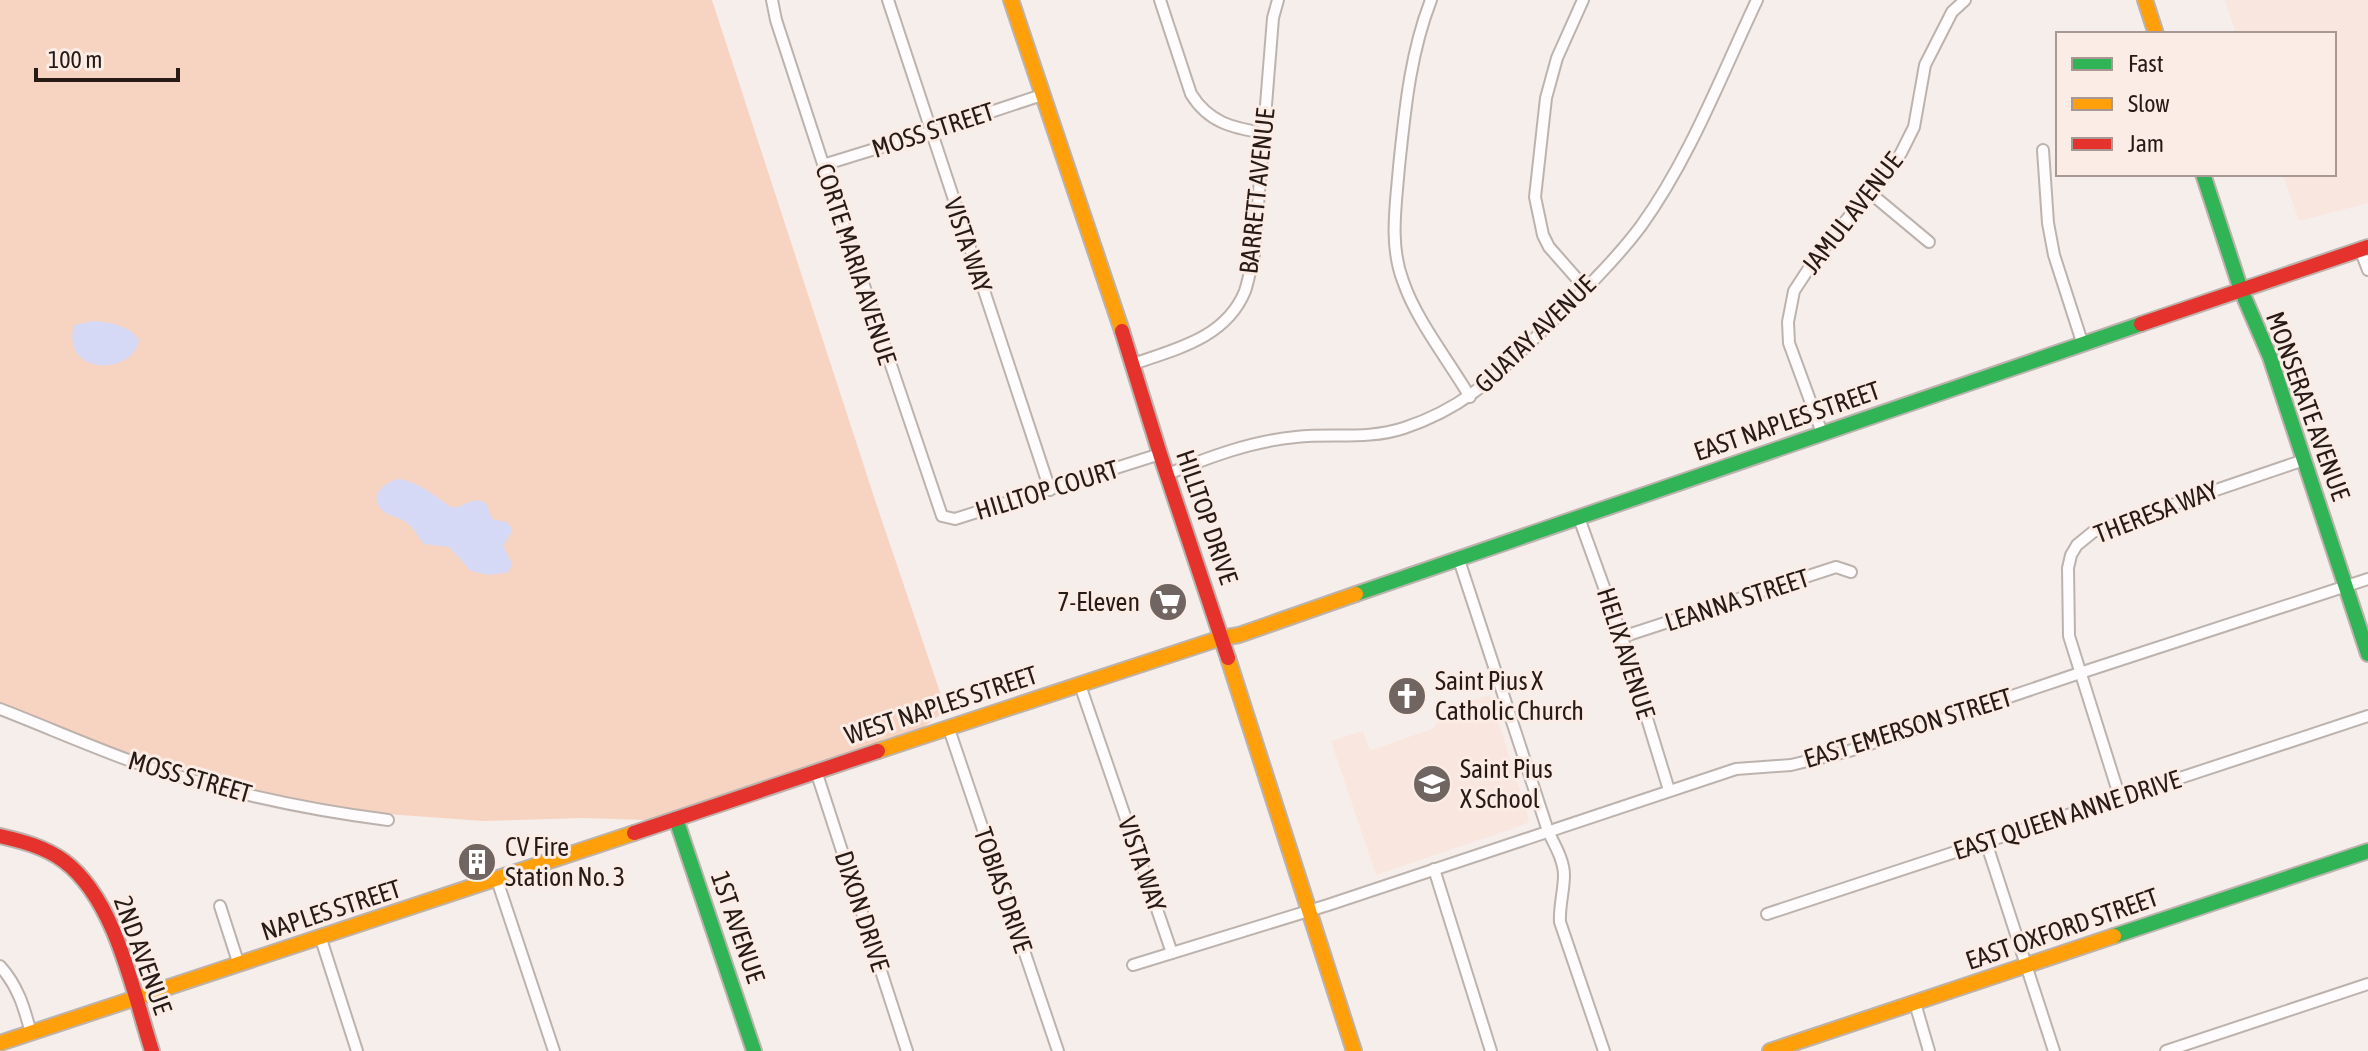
<svg xmlns="http://www.w3.org/2000/svg" width="2368" height="1051" font-family="'Asap Condensed',sans-serif">
<rect width="100%" height="100%" fill="#f6eeeb"/>
<g fill="#f9e6de">
<path d="M2225,0H2368V203L2299,221L2283,174H2334V34H2236Z"/>
<path d="M1490,695L1529,820L1526,824L1376,875L1331,741L1363,731L1370,751L1434,728L1443,710Z"/>
</g>
<path fill="#f7d3c2" d="M0,0H712L876,503L946,710L893,750L677,821L582,818L483,821L360,812L311,805L157,769L0,707Z"/>
<g fill="#d6d9f6">
<path d="M94,321C110,322 130,326 139,340C132,377 60,375 74,325Z"/>
<path d="M400,479C421,483 434,496 451,507C464,509 472,495 486,503L492,519L506,522L511,527V533L503,546L512,563L509,572L489,575L471,571L449,547L424,544C418,537 414,528 407,523C400,517 390,517 383,511C367,497 384,481 400,479Z"/>
</g>
<g fill="none" stroke-linecap="round" stroke-linejoin="round">
<defs>
<g id="street">
<path d="M772,0L776,20L828,179L942,516L955,519L1160,454"/>
<path d="M888,0L1050,490"/>
<path d="M1160,0L1191,94C1209,123 1233,128 1264,133"/>
<path d="M1431,0C1410,54 1405,110 1399,167C1396,204 1389,245 1403,281C1416,320 1449,361 1470,397"/>
<path d="M1583,0L1557,58L1546,98L1535,197L1543,235L1549,247L1586,289"/>
<path d="M2043,150L2048,223L2054,255L2083,345"/>
<path d="M823,165L930,132L1042,95"/>
<path d="M1869,192L1929,242"/>
<path d="M2360,249L2368,270"/>
<path d="M1133,364C1176,349 1226,338 1245,291C1249,279 1251,266 1254,254L1273,18L1278,0"/>
<path d="M1822,433L1789,343L1788,322L1794,291L1815,259L1869,192L1881,181L1901,153L1914,127L1925,65L1952,12L1965,0"/>
<path d="M1168,474C1209,457 1252,441 1296,437C1332,433 1368,440 1404,428C1464,408 1493,378 1537,336C1573,301 1611,266 1641,226C1690,158 1721,76 1757,0"/>
<path d="M1579,518L1622,637L1669,790"/>
<path d="M1459,560L1548,831C1554,844 1564,860 1564,875C1564,891 1559,906 1560,922L1604,1051"/>
<path d="M1622,637L1836,567L1851,572"/>
<path d="M1080,685L1172,953"/>
<path d="M0,709C44,726 87,745 131,761C215,790 301,809 388,820"/>
<path d="M949,729L1058,1051"/>
<path d="M816,771L907,1051"/>
<path d="M2120,798L2069,636L2068,568L2071,555L2077,545L2093,532L2304,460"/>
<path d="M1986,842L2054,1051"/>
<path d="M1434,869L1491,1051"/>
<path d="M497,880L554,1051"/>
<path d="M220,906L239,965"/>
<path d="M1767,914L2368,716"/>
<path d="M321,939L357,1051"/>
<path d="M1133,965L1328,905L1736,769L1791,765L1849,751L2080,673L2368,579"/>
<path d="M0,966C18,986 24,1007 31,1033"/>
<path d="M1915,1003L1929,1051"/>
<path d="M2166,1051L2368,984"/>
</g>
<g id="fast">
<path d="M2203,174L2241,290L2270,357L2368,654"/>
<path d="M1356,594L2141,324"/>
<path d="M676,819L754,1051"/>
<path d="M2114,936L2368,851"/>
</g>
<g id="slow">
<path d="M1011,0L1122,331"/>
<path d="M2145,0L2156,34"/>
<path d="M1228,658L1354,1051"/>
<path d="M878,751L1221,638L1239,635L1356,594"/>
<path d="M0,1043L634,833"/>
<path d="M1770,1051L2114,936"/>
</g>
<g id="jam">
<path d="M2141,324L2368,247"/>
<path d="M1122,331L1160,454L1228,658"/>
<path d="M634,833L878,751"/>
<path d="M0,836C22,841 45,847 64,861C116,900 133,992 152,1051"/>
</g>
</defs>
<use href="#street" stroke="#bdb3ae" stroke-width="14"/>
<use href="#fast" stroke="#bdb3ae" stroke-width="18"/>
<use href="#slow" stroke="#bdb3ae" stroke-width="18"/>
<use href="#jam" stroke="#bdb3ae" stroke-width="18"/>
<use href="#street" stroke="#fefcfc" stroke-width="10"/>
<use href="#fast" stroke="#30b455" stroke-width="14"/>
<use href="#slow" stroke="#ff9f0a" stroke-width="14"/>
<use href="#jam" stroke="#e5322d" stroke-width="14"/>
</g>
<defs>
<symbol id="supermarket-disc" viewBox="-11 -11 22 22"><circle r="9.5" fill="#706561" stroke="#fbece6"/><path d="M-6-5.5h2.5l.6 2H6L4.5 2H-2.5L-4.4-4H-6ZM-1.5 3.2a1.3 1.3 0 1 0 .1 0ZM3 3.2a1.3 1.3 0 1 0 .1 0Z" fill="#fff"/></symbol>
<symbol id="church-disc" viewBox="-11 -11 22 22"><circle r="9.5" fill="#706561" stroke="#fbece6"/><path d="M-1.2-6h2.4v3.5h3.3v2.4h-3.3V6h-2.4V-.1h-3.3v-2.4h3.3Z" fill="#fff"/></symbol>
<symbol id="school-disc" viewBox="-11 -11 22 22"><circle r="9.5" fill="#706561" stroke="#fbece6"/><path d="M0-5L7-2L0 1L-7-2ZM-4 1L0 2.5L4 1V4Q0 6-4 4Z" fill="#fff"/></symbol>
<symbol id="building-disc" viewBox="-11 -11 22 22"><circle r="9.5" fill="#706561" stroke="#fbece6"/><path d="M-4-6H4V6H1V3H-1V6H-4ZM-2.5-4.3h1.7v1.8h-1.7ZM.8-4.3h1.7v1.8H.8ZM-2.5-1h1.7V.8h-1.7ZM.8-1h1.7V.8H.8Z" fill="#fff"/></symbol>
</defs>
<g fill-rule="evenodd">
<use href="#supermarket-disc" x="1146" y="580" width="44" height="44"/>
<use href="#church-disc" x="1385" y="674" width="44" height="44"/>
<use href="#school-disc" x="1410" y="762" width="44" height="44"/>
<use href="#building-disc" x="455" y="840" width="44" height="44"/>
</g>
<g text-anchor="middle" stroke-width="6" stroke-linejoin="round" paint-order="stroke">
<g font-size="26" fill="#281b16" stroke="#fbece6">
<text transform="translate(933 130) rotate(-18)" y="9">MOSS STREET</text>
<text transform="translate(1257 191) rotate(-84)" y="9">BARRETT AVENUE</text>
<text transform="translate(1852 213) rotate(-52)" y="9">JAMUL AVENUE</text>
<text transform="translate(968 245) rotate(71)" y="9">VISTA WAY</text>
<text transform="translate(856 264) rotate(72)" y="9">CORTE MARIA AVENUE</text>
<text transform="translate(1535 334) rotate(-44)" y="9">GUATAY AVENUE</text>
<text transform="translate(2308 406) rotate(70)" y="9">MONSERATE AVENUE</text>
<text transform="translate(1787 421) rotate(-19)" y="9">EAST NAPLES STREET</text>
<text transform="translate(1047 490) rotate(-17)" y="9">HILLTOP COURT</text>
<text transform="translate(2156 512) rotate(-21)" y="9">THERESA WAY</text>
<text transform="translate(1207 517) rotate(71)" y="9">HILLTOP DRIVE</text>
<text transform="translate(1737 600) rotate(-18)" y="9">LEANNA STREET</text>
<text transform="translate(1626 653) rotate(72)" y="9">HELIX AVENUE</text>
<text transform="translate(941 705) rotate(-18)" y="9">WEST NAPLES STREET</text>
<text transform="translate(1908 728) rotate(-17)" y="9">EAST EMERSON STREET</text>
<text transform="translate(190 777) rotate(16)" y="9">MOSS STREET</text>
<text transform="translate(2067 815) rotate(-18)" y="9">EAST QUEEN ANNE DRIVE</text>
<text transform="translate(1142 864) rotate(71)" y="9">VISTA WAY</text>
<text transform="translate(1003 890) rotate(71)" y="9">TOBIAS DRIVE</text>
<text transform="translate(331 910) rotate(-18)" y="9">NAPLES STREET</text>
<text transform="translate(862 911) rotate(72)" y="9">DIXON DRIVE</text>
<text transform="translate(738 927) rotate(71)" y="9">1ST AVENUE</text>
<text transform="translate(2062 929) rotate(-19)" y="9">EAST OXFORD STREET</text>
<text transform="translate(143 955) rotate(70)" y="9">2ND AVENUE</text>
</g>
<g font-size="26" fill="#281b16" stroke="#fbece6" text-anchor="start">
<text x="1140" y="611" text-anchor="end">7-Eleven</text>
<text x="1435" y="690">Saint Pius X<tspan x="1435" dy="30">Catholic Church</tspan></text>
<text x="1460" y="778">Saint Pius<tspan x="1460" dy="30">X School</tspan></text>
<text x="505" y="856">CV Fire<tspan x="505" dy="30">Station No. 3</tspan></text>
</g>
</g>
<rect x="2056" y="32" width="280" height="144" fill="#fbece6" stroke="#a79893" stroke-width="2"/>
<rect x="2072" y="58" width="40" height="12" fill="#30b455" stroke="#a79893" stroke-width="2"/>
<text x="2128" y="72" font-size="24" fill="#281b16">Fast</text>
<rect x="2072" y="98" width="40" height="12" fill="#ff9f0a" stroke="#a79893" stroke-width="2"/>
<text x="2128" y="112" font-size="24" fill="#281b16">Slow</text>
<rect x="2072" y="138" width="40" height="12" fill="#e5322d" stroke="#a79893" stroke-width="2"/>
<text x="2128" y="152" font-size="24" fill="#281b16">Jam</text>
<path d="M36 68v12h142v-12" fill="none" stroke="#281b16" stroke-width="4"/>
<text x="48" y="68" font-size="24" fill="#281b16" stroke="#fbece6" stroke-width="6" paint-order="stroke">100 m</text>
</svg>
